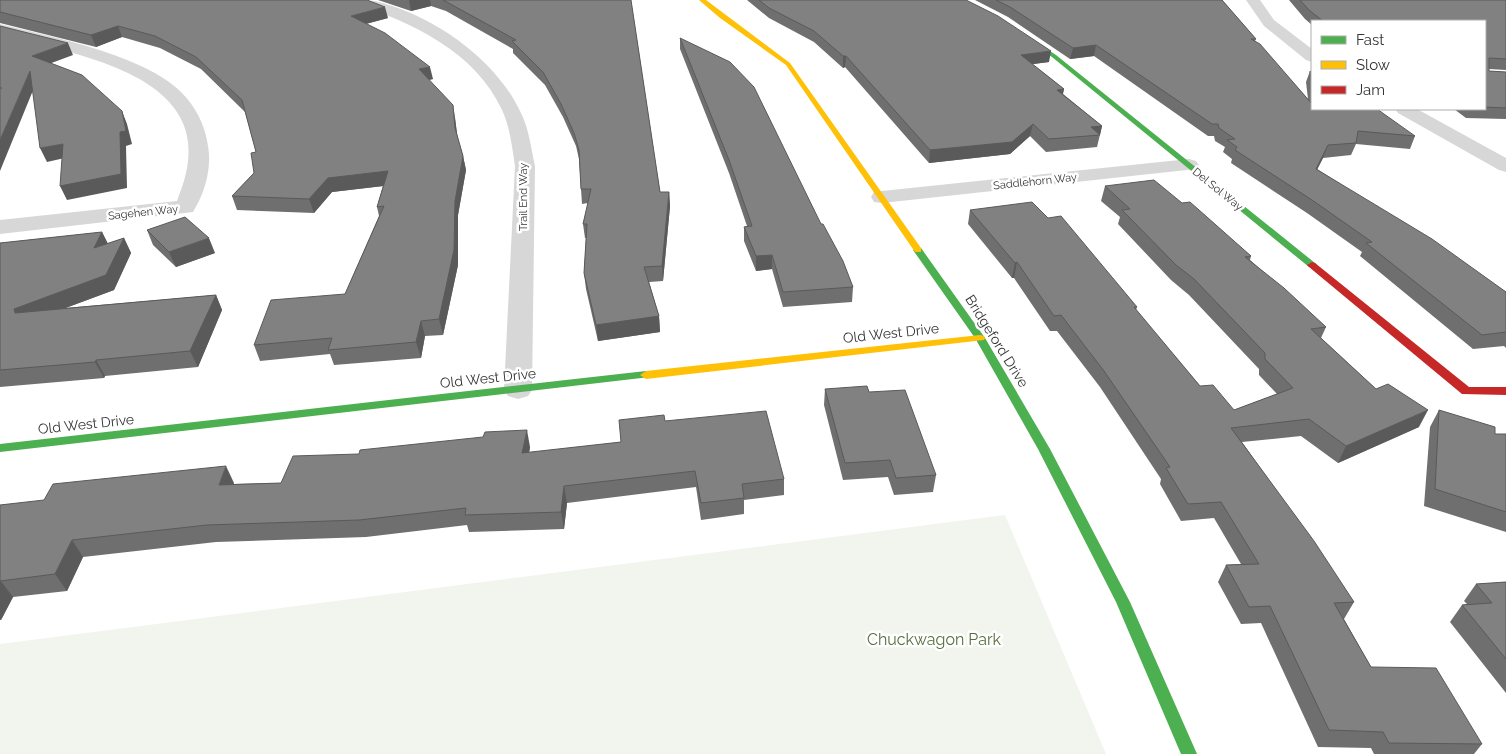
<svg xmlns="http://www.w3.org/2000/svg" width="1506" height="754" font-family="Raleway,sans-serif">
<rect width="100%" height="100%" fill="#fff"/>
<path fill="#f1f5ed" d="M1005,515L1106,754H0V644Z"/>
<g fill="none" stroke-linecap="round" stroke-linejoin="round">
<g fill="#d7d7d7" fill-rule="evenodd">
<path d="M352,0C359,0 368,0 375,1C431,14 495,58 520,111C529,128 531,148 535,166L532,390L528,396L518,399L508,396L504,390L515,166C512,147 510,127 502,110C475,51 412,23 354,3Z"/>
<path d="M1246,0H1260L1274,20L1312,49V62L1306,60L1264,26Z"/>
<path d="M0,24C52,37 144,55 181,92C196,107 205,125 208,146C212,168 205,193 193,212L0,234V220L177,201C232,77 84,57 0,34Z"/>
<path d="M1395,109H1417L1506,158V172L1499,170L1398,113Z"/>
<path d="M1189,159L1196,161L1199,165L1196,169L882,203L874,202L871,197L874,192L882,191Z"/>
</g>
<g fill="#4caf50" fill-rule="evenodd">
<path d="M957,0H964L1004,21L1056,55L1315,263L1317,265L1315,267H1309L1052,57L1000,23Z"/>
<path d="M918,247L921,248L985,338L1050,449L1130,602L1197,754H1181L1116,602L1038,449L975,338L913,250Z"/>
<path d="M646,371L650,373L652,375L650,377L0,452V444Z"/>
</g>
<g fill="#ffc107" fill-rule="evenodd">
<path d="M699,0H706L790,63L921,248V252H915L786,65L720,18Z"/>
<path d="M980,335L984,336L985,338L984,340L646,379L640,375L646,371Z"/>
</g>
<path fill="#c62828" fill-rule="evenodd" d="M1312,262L1315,263L1469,387H1506V395L1462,394L1309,267L1307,265Z"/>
</g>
<g fill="#6f6f6f">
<path d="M0,0L388,18L366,24L433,79L429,80L455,118L457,135L463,156L466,170L458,215V265L443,335L425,336L421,358L334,365L330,354L260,361L254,345L345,294L379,216L377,207L383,186L332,192L314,213L237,210L232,196L254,173L256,152L245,112L201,69L160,48L122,37L96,47L0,23Z"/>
<path d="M378,0H631L660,192H669L670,206L663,281L649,282L659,316L660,332L598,341L586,289L584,273L586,238H585L583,224L588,203L582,204L579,159L576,146L563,117L545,85L513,53V49L446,11L431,6L411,11Z"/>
<path d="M747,0H966L1049,62L1032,64L1064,89L1063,94L1102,126L1097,147L1046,152L1030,136L1010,154L929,163L845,67L843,68L814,42L769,18Z"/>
<path d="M975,0H1222L1256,39L1255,41L1308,99L1306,82L1310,71L1312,72V109L1415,136L1410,149L1356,144L1351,155L1323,158L1317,169L1506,292V348L1504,346L1473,349L1360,256L1362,252L1307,213L1231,163L1232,159L1223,152L1225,147L1215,141L1214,136H1208L1094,56L1070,59L1008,17Z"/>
<path d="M1289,0H1506V70L1489,69V71L1506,72V119L1466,118L1454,109H1485V21H1312V25L1305,19Z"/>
<path d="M680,38L821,224L853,287L852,302L783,307L772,269L756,271L744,241V227L747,226L729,173L680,49Z"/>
<path d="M1105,186L1182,203L1251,256L1250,260L1326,327L1321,338L1376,389L1419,427L1338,463L1301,436L1242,442L1354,602L1344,619L1371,667L1482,744L1474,754H1374L1371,748L1318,747L1261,623L1241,624L1218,582L1226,565L1241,564L1214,518L1181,521L1160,484L1161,479L1100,387L1057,331H1050L1014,278H1012L968,224L970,210L1137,307L1136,310L1200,386L1234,410L1277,394L1259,375V369L1189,295L1171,280L1118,224L1120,217L1101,201Z"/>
<path d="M147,230L215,253L176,267L153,245Z"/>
<path d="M102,232L108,244L124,238L131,253L114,290L65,308L216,295L222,310L198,367L105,376L104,378L0,387V243Z"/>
<path d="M825,389L869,392L936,475L933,492L894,495L888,477L843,480L824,405Z"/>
<path d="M1439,410L1495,434H1506V532L1424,506L1430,427Z"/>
<path d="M665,421L784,479V495L744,500V514L701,520L696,487L567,503L564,529L469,532L467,525L366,537L216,542L83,557L67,591L13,597L1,620H0V505L234,483L233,484L281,483L530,447L529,453L621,442Z"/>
<path d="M1506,582V693L1450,622L1462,605L1467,604L1464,601L1476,584Z"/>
</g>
<g fill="#5a5a5a">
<path d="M409,0H430L431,6L411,11Z"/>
<path d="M385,7L388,18L354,27L351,16Z"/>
<path d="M118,26L122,37L96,47L91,35Z"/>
<path d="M68,43L73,55L38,68L32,56Z"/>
<path d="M1096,45L1094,56L1070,59L1073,48Z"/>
<path d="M1051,51L1049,62L1019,66L1021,55Z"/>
<path d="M843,56H846L845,67L843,68Z"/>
<path d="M430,67L433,79L422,81L419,69Z"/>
<path d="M30,71L36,83L0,171V140Z"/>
<path d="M1064,89L1061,101L1057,90Z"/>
<path d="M453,105L455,118L458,141L455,128Z"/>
<path d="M122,111L127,124L132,144L126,146L127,188L67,200L60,186L120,132Z"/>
<path d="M1033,124L1030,136L1010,154L929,163L930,150Z"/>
<path d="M1102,126L1100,135L1091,127Z"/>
<path d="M63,144L69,157L47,162L40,148Z"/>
<path d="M1328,145L1323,158L1311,182L1316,169Z"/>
<path d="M463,156L466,170L458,215V265L443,335L439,319L455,201Z"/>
<path d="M388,171L392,185L332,192L314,213L309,199L328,178Z"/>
<path d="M669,192L670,206L663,281L662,266Z"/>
<path d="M102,232L109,246L94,248Z"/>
<path d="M124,238L131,253L114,290L23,324L15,313L14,309Z"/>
<path d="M209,238L215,253L176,267L169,252Z"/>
<path d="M772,255V269L756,271V256Z"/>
<path d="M1017,262L1014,278H1012L1015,263Z"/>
<path d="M216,295L222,310L198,367L190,351Z"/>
<path d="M659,316L660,332L598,341L596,325Z"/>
<path d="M421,321L425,336L421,358L416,342Z"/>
<path d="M96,360L105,376L104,378L95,362Z"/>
<path d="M1428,410L1419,427L1338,463L1346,446Z"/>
<path d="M527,430L530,447L526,470L522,453Z"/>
<path d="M226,466L234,483L227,502L219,485Z"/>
<path d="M564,486L567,503L564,529L561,512Z"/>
<path d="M72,540L83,557L67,591L55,574Z"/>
<path d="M0,580L13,597L1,620L0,619Z"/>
</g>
<g fill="#818181" stroke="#5a5a5a">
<path d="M0,0H367L385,7L351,16L385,33L430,67L419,69L453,105L455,128L463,156L455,201L454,250L439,319L421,321L416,342L328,350L332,338L254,345L271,300L345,294L384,206L377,207L388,171L328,178L309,199L232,196L254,173L251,153L256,152L242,100L196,57L155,36L118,26L91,35L0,12Z"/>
<path d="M443,0H631L660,192H669L662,266L644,267L659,316L596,325L584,273L587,224H583L591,189H581L579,150L574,133L561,104L543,72L512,41L516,40Z"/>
<path d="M759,0H966L998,16L1051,51L1021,55L1064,89L1057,90L1102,126L1091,127L1100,135L1049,139L1033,124L1012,142L930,150L846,56H843L814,31L769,8Z"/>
<path d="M996,0H1222L1256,39H1251L1260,44L1312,104V109H1377L1415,136L1358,131L1356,143L1328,145L1316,169L1432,239L1506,292V332L1482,335L1366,243L1372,242L1312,200L1235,150L1237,147L1227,140L1235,139L1219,128L1218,124H1212L1096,45L1073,48L1010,7Z"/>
<path d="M1300,0H1506V59L1489,58V71L1506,72V108L1485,107V21H1323L1309,10Z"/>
<path d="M0,26L68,43L32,56L82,75L122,111L126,131L120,132L121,174L60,186L63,144L40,148L30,71L0,140V89L2,88H0Z"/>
<path d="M680,38L730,62L754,87L821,224H823L843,261L853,287L783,292L772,255L756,256L744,227L752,226L729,160Z"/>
<path d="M1310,71L1312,72V90Z"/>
<path d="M1154,180L1182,203L1190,202L1251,256L1245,257L1284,288L1326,327L1311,329L1376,389L1388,384L1428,410L1346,446L1309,419L1231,428L1314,541L1354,602L1334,603L1371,667L1436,668L1482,744L1389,743L1383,732L1329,730L1270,606L1249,607L1226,565L1259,564L1221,502L1188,504L1166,468L1170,467L1104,371L1061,315L1054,316L1017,262L1015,263L970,210L1032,202L1048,218L1061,216L1137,307H1134L1200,386L1213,385L1234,410L1293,388L1265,359V353L1194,279L1176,265L1122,210L1130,209L1105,186Z"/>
<path d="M185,217L209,238L169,252L147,230Z"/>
<path d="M102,232L94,248L124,238L106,275L14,309L15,313L216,295L190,351L96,360L95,362L0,370V243Z"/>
<path d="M867,386L869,392L905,390L936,475L896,478L890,460L845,463L825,389Z"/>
<path d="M1439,410L1495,427V434H1506V512L1435,489Z"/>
<path d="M766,411L784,479L742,484L744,498L701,503L695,471L564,486L561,512L465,515L466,508L359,520L207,525L72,540L55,574L0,581V505L44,500L53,484L226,466L219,485L281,483L293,456L359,454L360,450L483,437L485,432L527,430L522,453L621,442L619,420L664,415L665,421Z"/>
<path d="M1506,582V659L1462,605L1492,603L1476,584Z"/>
</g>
<g text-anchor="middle" stroke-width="5" stroke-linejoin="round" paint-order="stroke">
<g font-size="11" fill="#333" stroke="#fff">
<text transform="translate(1035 181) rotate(-6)" y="4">Saddlehorn Way</text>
<text transform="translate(1218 189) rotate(39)" y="4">Del Sol Way</text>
<text transform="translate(523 197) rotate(-90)" y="4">Trail End Way</text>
<text transform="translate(143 212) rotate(-6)" y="4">Sagehen Way</text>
</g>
<g font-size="14" fill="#333" stroke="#fff">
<text transform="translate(891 333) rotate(-6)" y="5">Old West Drive</text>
<text transform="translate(997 341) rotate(58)" y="5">Bridgeford Drive</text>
<text transform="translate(488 378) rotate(-6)" y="5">Old West Drive</text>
<text transform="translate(86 424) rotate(-6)" y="5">Old West Drive</text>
</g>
<g font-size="16" fill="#56703f" stroke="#fff">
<text x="934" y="645">Chuckwagon Park</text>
</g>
</g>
<rect x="1311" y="20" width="175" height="90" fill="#ffffff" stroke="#adadad"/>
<rect x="1321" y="36" width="25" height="8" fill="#4caf50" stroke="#adadad"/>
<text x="1356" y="45" font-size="15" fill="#333333">Fast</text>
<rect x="1321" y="61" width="25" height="8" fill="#ffc107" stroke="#adadad"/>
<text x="1356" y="70" font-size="15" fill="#333333">Slow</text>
<rect x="1321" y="86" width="25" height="8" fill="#c62828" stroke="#adadad"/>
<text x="1356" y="95" font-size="15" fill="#333333">Jam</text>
</svg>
